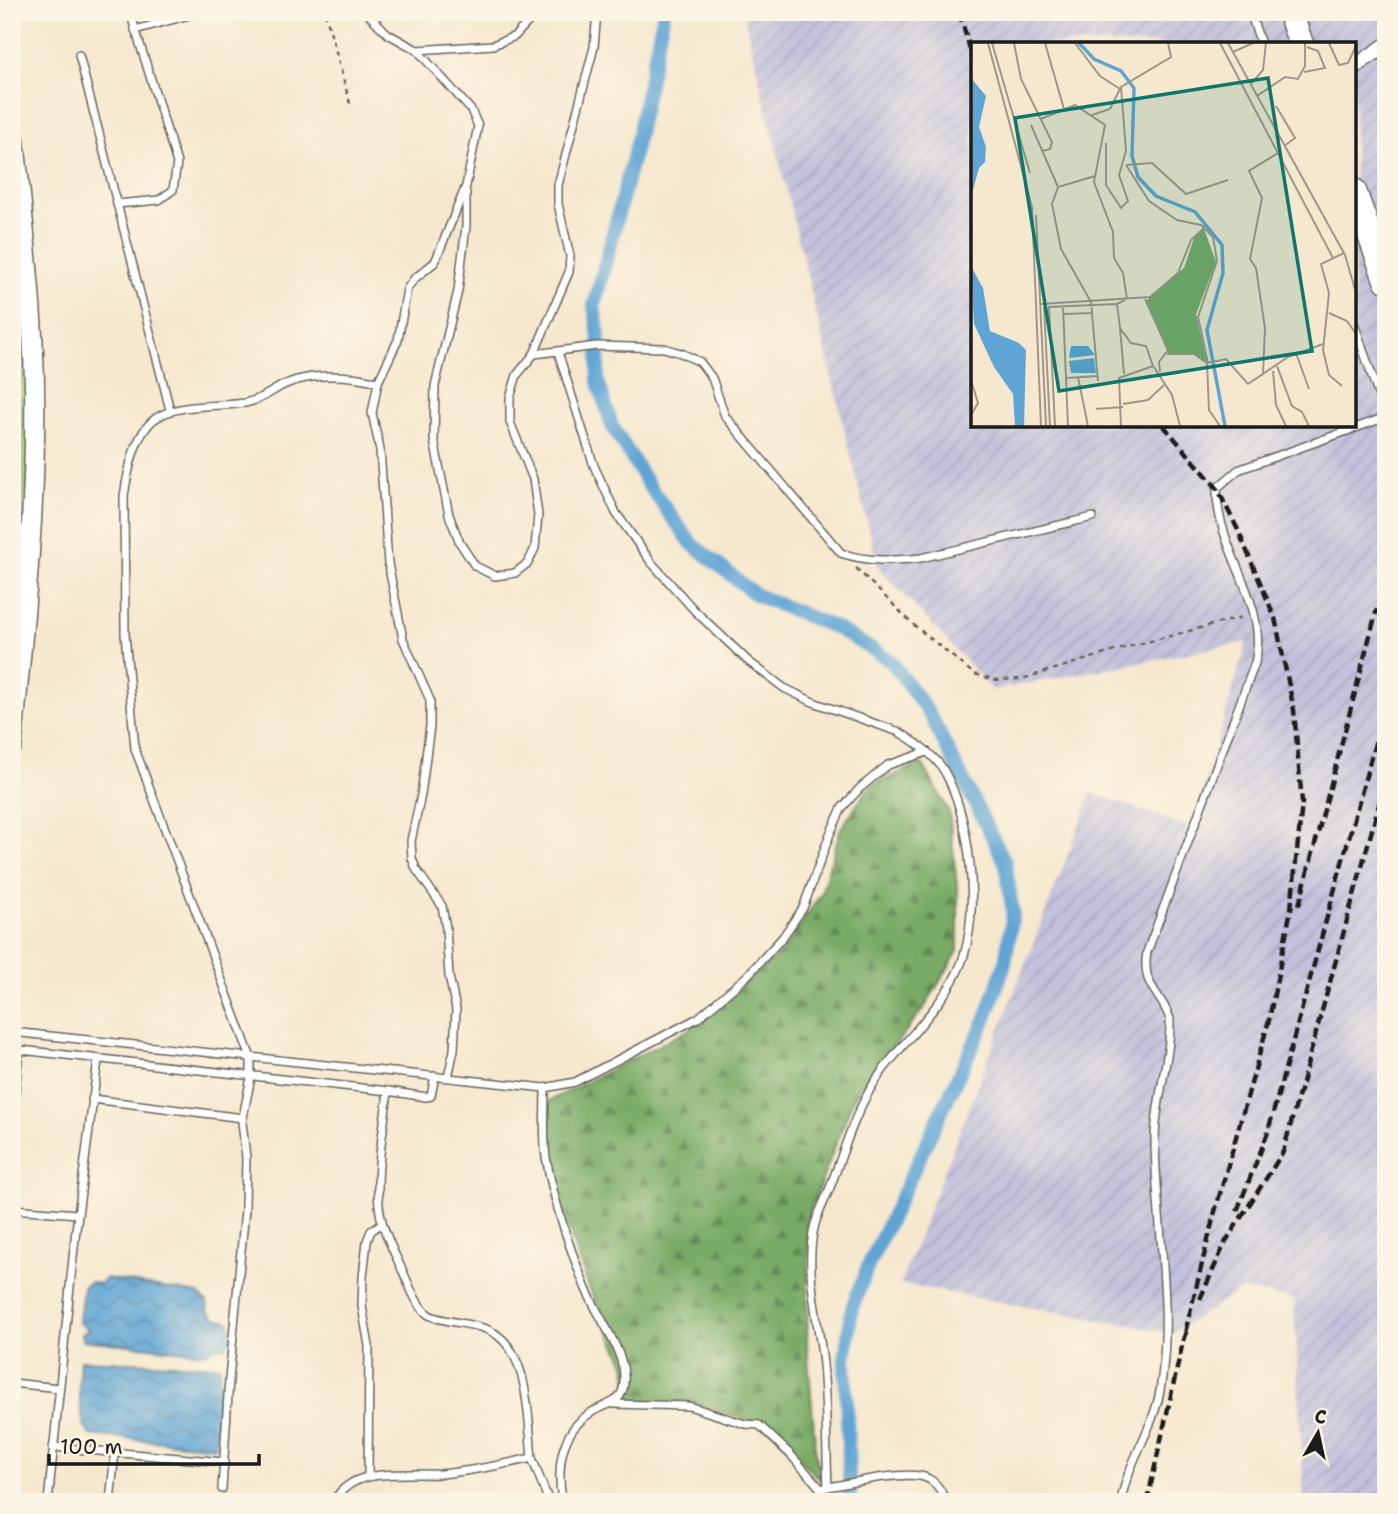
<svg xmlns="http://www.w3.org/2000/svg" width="1398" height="1514" font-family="'Shantell Sans',sans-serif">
<defs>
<pattern id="industrial-furrows" width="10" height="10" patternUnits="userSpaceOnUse" patternTransform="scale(1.75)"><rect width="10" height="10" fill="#c3c1db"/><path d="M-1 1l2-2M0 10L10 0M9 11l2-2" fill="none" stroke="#a7a5bb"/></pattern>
<pattern id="forest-firs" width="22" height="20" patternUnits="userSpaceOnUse" patternTransform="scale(1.75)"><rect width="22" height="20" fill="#78aa65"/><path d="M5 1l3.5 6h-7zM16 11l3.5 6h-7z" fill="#628a52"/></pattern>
<pattern id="water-waves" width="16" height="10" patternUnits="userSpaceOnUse" patternTransform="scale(1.75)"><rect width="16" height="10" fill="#5ea4d4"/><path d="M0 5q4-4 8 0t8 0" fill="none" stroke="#4d85ab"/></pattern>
</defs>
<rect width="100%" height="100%" fill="#fcf5e5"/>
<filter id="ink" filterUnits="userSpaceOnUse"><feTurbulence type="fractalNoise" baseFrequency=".0143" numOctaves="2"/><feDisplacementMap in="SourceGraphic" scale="14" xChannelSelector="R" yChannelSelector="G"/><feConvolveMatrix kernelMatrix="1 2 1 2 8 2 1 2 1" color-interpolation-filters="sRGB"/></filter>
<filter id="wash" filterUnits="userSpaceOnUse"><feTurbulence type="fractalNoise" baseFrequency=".00686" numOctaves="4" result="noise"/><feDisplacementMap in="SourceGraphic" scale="28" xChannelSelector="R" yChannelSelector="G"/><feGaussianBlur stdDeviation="1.57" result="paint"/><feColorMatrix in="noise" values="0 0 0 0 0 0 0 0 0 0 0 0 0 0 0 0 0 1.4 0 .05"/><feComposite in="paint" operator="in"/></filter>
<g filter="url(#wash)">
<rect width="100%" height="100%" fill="#f6e8cf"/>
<path fill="url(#industrial-furrows)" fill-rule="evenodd" d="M743,12H1386V1502H1304L1294,1300L1242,1289L1173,1333L900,1284L1092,793L1191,828L1247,642L993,690L878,567ZM973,44H1354V425H973Z"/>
<path fill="#96c473" stroke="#597048" stroke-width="2" d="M12,170L30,348V450L12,683Z"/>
<path fill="url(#forest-firs)" stroke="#4a6340" stroke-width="2" d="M922,763L949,812L958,895V951L924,1008L854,1097L809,1214L807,1344L816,1456L824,1484L766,1424L746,1420L690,1401L623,1402L628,1381L626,1366L589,1287L564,1216L549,1154V1101L687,1031L782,952L821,894L841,828L871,785Z"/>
<g fill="url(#water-waves)" stroke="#3d6078" stroke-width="2">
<path d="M106,1278L198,1294L207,1302L208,1311L216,1318L229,1321L231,1339L225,1347H213L206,1353L83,1340L82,1334L89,1329L79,1323L83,1287L90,1282L100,1284Z"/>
<path d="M80,1360L220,1366L216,1447L90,1435C78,1421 78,1378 80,1360Z"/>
</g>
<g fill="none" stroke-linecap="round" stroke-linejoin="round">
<path stroke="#5ea4d4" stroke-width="14" d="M664,12L634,153L594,306L599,337L598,381L612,426L649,486L692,544L756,595L838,629L891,661L930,715L1005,862L1013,912L1005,963L987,1016L868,1266L852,1308L845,1360L850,1502"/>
</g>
</g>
<g filter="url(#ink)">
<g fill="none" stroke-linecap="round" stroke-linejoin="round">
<defs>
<g id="lane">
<path d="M366,12L388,34L417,50L471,110L478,126L466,186L435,262L414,279L407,289L398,340L378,382L372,413L380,450L388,563L403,639L430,700V726L421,795L411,841L412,858L416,869L442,906L446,928L449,976L456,1009L454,1050L448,1077"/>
<path d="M1250,12L1261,44"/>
<path d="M135,30L200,12"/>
<path d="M417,50L493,45L515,36L537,12"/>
<path d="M79,55L170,410"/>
<path d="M466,192V226L458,291L435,386L434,440L449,515L460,543L475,566L495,576L515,573L528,563L535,548L538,515L533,479L510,422V398L517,375L534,354L569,272L570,256L558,204V185L594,47L597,12"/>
<path d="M117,204L159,200L173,190L177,163L130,12"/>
<path d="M1354,323L1386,417"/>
<path d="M558,352L594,466L616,513L651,562L695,611L748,661L784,688L813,702L899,732C914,741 933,754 943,769C971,815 981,914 961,964C946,1002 908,1037 883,1070C857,1104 846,1145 831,1185C826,1198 819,1211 815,1224C804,1265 817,1314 822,1355C827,1399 826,1443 828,1487"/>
<path d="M534,354L597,346L664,348L681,353L700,362L712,378L725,416L841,553C867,562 894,561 921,558L1093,517"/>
<path d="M12,1032L545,1088L575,1082L698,1018L746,977L782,938L803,908L830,834L842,808L860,788L888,765L927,752"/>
<path d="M12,1049L388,1091"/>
<path d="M435,1076L431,1096L426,1097L388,1091C384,1129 371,1189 383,1225C388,1242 397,1258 404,1274C410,1287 417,1307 429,1315C442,1322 471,1323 486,1329C530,1345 528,1419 532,1458"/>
<path d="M545,1088C545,1110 543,1135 546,1157C554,1202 569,1247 586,1289C597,1315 627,1355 624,1382C623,1404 607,1403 592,1412C559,1432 557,1468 562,1502"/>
<path d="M92,1099L243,1118"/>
<path d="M12,1121L19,1050"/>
<path d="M12,1209L78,1214"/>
<path d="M12,1383L59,1388"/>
<path d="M614,1404L689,1406L745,1424L759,1425L790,1454L821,1489"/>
<path d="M53,1447L224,1462"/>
<path d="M368,1477L369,1346L362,1306L363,1277L367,1241L371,1231L382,1223"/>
<path d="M222,1489L229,1379L245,1209L246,1158L242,1122L251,1077V1058L135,749L125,634L124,496C128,471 134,434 156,418C178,403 218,407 245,403C259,400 266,395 278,388C305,372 349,374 378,382"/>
<path d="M48,1502L75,1238L98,1060"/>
<path d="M110,1502L115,1452"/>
<path d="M333,1502C341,1489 353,1480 368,1477C391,1472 416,1475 440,1474C471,1471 501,1465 532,1458L549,1502"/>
<path d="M817,1502L821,1489L828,1487C852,1483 897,1472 920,1476C933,1478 942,1489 945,1502"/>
<path d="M1121,1502C1127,1463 1153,1430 1160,1391C1174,1309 1156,1224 1155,1141C1155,1100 1171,1058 1170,1019C1161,991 1141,988 1147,952L1255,663C1270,603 1215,549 1217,488L1238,470L1386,417"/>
<path d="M1344,1502L1386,1494"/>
</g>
<path id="street" d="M1354,67L1386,45"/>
<path id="secondary" d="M12,121C21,195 29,269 33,343C40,477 25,613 12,746"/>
<g id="highway">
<path d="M1290,12L1301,44"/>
<path d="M1354,191L1386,280"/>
</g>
</defs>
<use href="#lane" stroke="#68635b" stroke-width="10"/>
<use href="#street" stroke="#68635b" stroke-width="17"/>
<use href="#secondary" stroke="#68635b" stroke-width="22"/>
<use href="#highway" stroke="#68635b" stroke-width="27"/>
<g stroke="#68635b" stroke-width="2.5" stroke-dasharray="5 5" stroke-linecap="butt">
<path d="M325,12L351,107"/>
<path d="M856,568L915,626L974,674L996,680L1022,679L1131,646L1243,617"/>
</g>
<use href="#lane" stroke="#fff" stroke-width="7"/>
<use href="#street" stroke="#fff" stroke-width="14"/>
<use href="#secondary" stroke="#fff" stroke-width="19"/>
<use href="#highway" stroke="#fff" stroke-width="24"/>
<g stroke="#1c1c1c" stroke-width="4.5" stroke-dasharray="10 5" stroke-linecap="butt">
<path d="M959,12L973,59"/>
<path d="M1163,425L1217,488L1238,530L1275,618L1294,710L1302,803L1291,909L1269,1020L1214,1215L1184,1337"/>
<path d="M1299,905L1377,609"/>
<path d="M1237,1211L1267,1135L1386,703"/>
<path d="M1200,1299L1226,1241L1283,1152L1386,779"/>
<path d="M1147,1502L1184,1337L1188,1328"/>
</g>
</g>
</g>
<g transform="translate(971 42)">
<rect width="385" height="385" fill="#f6e8cf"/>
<path d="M233,187L245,220L225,272L236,320L220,311H197L175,259L213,226L224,193Z" fill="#78aa65"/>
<path d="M0,36L15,54L8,85L15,105L14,120L8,126L0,155ZM0,224L12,246L19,289L48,301L55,308L53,384H44L42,352L23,325L3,282ZM100,304H117L124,313L98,316ZM123,316L125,331H100L98,319Z" fill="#5ea4d4"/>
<path fill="none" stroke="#5ea4d4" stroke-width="3.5" d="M108,1L123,17L150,29L163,46L161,114L167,135L185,154L224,170L251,203L252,231L236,288L254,384"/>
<path fill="none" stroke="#9f9687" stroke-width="2" d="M17,1L61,165L70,384M21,1L59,131M43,1L50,37L81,100L79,107L71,109M74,1L93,67M104,1L129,34L149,47M249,1L362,216M257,1L374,213L385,251M358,1L368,23L377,21L385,4M262,10L282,1M333,30L354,26L347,9L336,5M280,42L292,28L295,1M286,54L314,35L327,37L334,24V1M305,64L324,96L313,104M121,73L139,67L150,45L200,15L197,1M70,77L104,63L134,83L123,140L142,190L143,216L152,231L156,257M60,83L87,145M135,101V143L150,166L157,159L148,133L155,109L150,45M155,123L178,159L206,178L230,183L242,195L246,219L227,275L237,321M155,123L181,121L215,152L257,138M124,134L87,145L81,162L90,207L120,260L127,339M65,173L75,384M174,257L197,308L188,320L189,330M154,258L146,262L149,286L160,301L175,304L182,324M70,262L179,255L207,231L220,198L234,185M92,264L97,384M73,265L79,384M77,265L146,262M78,265L84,384M358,271L376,279L385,292M93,272L120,271M149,286L153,332M325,311L338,347M196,312H223L236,321M306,324L321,364L331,370L338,384M302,329L305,363L315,384M292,332L294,286L285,226L279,217L291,156L278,129L307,111M107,335L117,384M95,336L127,334M0,338L7,361L0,373M371,344L358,333L352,308L358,251L350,222L373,211M152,362L177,358L193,343M125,367L152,365M150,384L148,336L182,324L201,353L209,384M249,384L238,368L236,321L255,317L277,342L317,315L352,302"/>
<path fill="#0f766e" fill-opacity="0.15" stroke="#0f766e" stroke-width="3.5" d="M297,36L341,309L88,349L44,76Z"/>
<rect width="385" height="385" fill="none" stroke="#1c1c1c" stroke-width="3.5"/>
</g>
<rect width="1398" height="1514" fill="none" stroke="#fcf5e5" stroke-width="42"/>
<g transform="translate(1318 1433) rotate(9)" stroke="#fcf5e5" stroke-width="5" paint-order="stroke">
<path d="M0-5L12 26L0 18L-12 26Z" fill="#1c1c1c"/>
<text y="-10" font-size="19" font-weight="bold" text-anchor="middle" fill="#1c1c1c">С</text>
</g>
<path d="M49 1454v10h210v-10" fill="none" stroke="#1c1c1c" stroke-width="3.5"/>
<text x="60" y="1454" font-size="21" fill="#1c1c1c" stroke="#fcf5e5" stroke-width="5" paint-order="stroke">100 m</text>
</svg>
